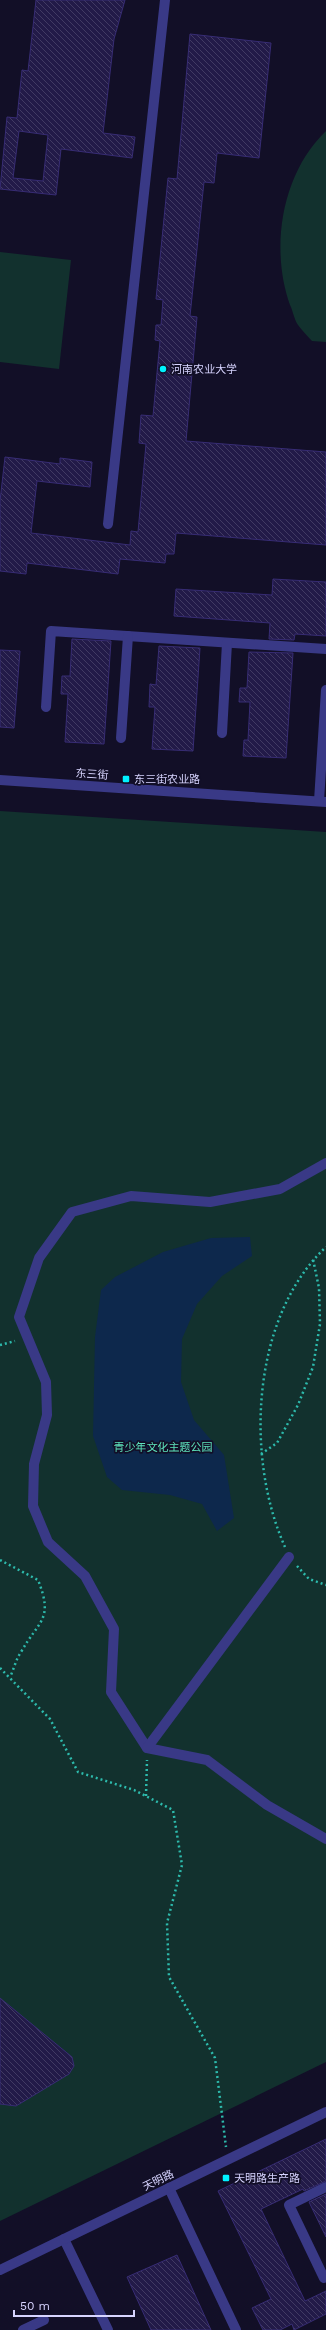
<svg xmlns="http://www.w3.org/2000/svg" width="326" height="2330" font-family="'Work Sans','Noto Sans SC',sans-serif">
<defs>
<pattern id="building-back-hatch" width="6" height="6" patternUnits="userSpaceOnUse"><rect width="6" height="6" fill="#221a48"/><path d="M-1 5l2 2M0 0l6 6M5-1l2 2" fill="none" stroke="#413a63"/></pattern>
</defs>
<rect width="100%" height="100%" fill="#120f27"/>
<g fill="#12312e">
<path d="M326,131V342L312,341C307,336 302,330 298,325C294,319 293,311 290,305C270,249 281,174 326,131Z"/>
<path d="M0,252L71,260L59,369L0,362Z"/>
<path d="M0,811L326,832V2062L0,2221Z"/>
</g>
<path fill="#0d284c" d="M250,1237L252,1256L222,1276L197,1304L182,1339L181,1382L194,1420L224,1455L234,1518L217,1531L202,1504L170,1495L122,1490L107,1477L93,1436L95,1337L101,1290L115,1277L163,1252L211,1238Z"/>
<g fill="url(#building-back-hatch)" stroke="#372c74" fill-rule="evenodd">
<path d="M36,0H125L114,39L103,133L135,137L132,158L61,149L56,195L0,189L7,117L17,118L22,70L28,71ZM19,131L48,135L43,181L13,178Z"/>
<path d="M190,34L271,43L259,158L217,153L214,183L204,182L190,316L197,317L186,441L326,452V545L176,533L174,554H166L165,563L120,559L118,574L27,563L26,574L0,571V501L5,457L60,464V458L92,462L90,487L37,481L31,533L130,545L131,531L138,532L146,444L139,443L141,415L153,416L160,341L155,340L156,325H161L163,300L156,299L168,178L177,179Z"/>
<path d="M273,579L326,582V636L295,634L294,640L269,639L270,623L174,616L176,589L272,595Z"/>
<path d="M72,639L111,641L104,744L65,742L68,694H61L62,676H70Z"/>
<path d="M159,646L200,648L193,751L152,749L155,707H149L150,684L156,685Z"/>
<path d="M0,650L20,651L14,728L0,727Z"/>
<path d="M249,652L293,653L286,758L243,756L244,740H248L250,702H239L240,688H247Z"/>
<path d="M0,1998L72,2057L74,2066L69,2074L16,2106L0,2104Z"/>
<path d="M326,2139V2181L304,2191L303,2189L261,2209L305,2301L326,2291V2314L294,2330L292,2324L280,2330H263L252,2308L271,2299L218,2191Z"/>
<path d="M326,2194V2237L309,2202Z"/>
<path d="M177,2255L211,2330H151L127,2277Z"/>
</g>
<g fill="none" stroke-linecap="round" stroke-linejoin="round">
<g stroke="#2dbaac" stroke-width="2.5" stroke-dasharray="2 3" stroke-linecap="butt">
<path d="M0,1345L15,1341"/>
<path d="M261,1454L277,1443L298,1405L313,1367L320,1324L319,1288L313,1259"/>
<path d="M285,1547C245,1458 251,1317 326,1247"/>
<path d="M0,1560L38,1580C54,1620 39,1620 21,1652C16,1659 14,1669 10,1677"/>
<path d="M297,1566L309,1579L326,1585"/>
<path d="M0,1668L50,1719L78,1772L134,1790L173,1810L182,1865L167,1923L169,1977L215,2058L226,2147"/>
<path d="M146,1796L147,1760"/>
</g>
<g stroke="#393986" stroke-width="10">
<path d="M108,524L165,0"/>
<path d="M46,707L51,631L326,649"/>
<path d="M222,733L227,643"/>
<path d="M121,738L128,636"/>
<path d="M0,780L326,802"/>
<path d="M319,801L326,690"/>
<path d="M326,1163L280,1189L210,1202L131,1196L72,1212L39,1258L19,1317L46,1382L47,1415L34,1464L33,1506L48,1542L85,1576L114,1629L111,1692L147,1748L207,1760L267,1805L326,1839"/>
<path d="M147,1748L289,1557"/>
<path d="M169,2188L236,2330"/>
<path d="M64,2239L108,2330"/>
<path d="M0,2270L326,2112"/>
<path d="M324,2278L289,2205L326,2187"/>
<path d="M23,2330L44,2320"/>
</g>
</g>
<g fill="#00f1ff" stroke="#120f27" stroke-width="1.5">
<circle cx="163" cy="369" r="4"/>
<rect x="122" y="775" width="8" height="8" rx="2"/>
<rect x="222" y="2174" width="8" height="8" rx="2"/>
</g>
<g text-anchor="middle" stroke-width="3.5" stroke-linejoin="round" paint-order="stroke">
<g font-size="11" fill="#d7d4ff" stroke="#120f27" text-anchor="start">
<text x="171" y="373">河南农业大学</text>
<text x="134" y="783">东三街农业路</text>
<text x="234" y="2182">天明路生产路</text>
</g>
<g font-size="11" fill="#d7d4ff" stroke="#120f27">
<text transform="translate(92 774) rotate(4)" y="4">东三街</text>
<text transform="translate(158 2180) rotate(-26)" y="4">天明路</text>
</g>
<g font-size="11" fill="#5de2bb" stroke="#120f27">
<text x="163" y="1451">青少年文化主题公园</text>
</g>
</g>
<path d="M14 2310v6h120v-6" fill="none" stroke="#d7d4ff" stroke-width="2"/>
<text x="20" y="2310" font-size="12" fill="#d7d4ff" stroke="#120f27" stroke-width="3" paint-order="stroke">50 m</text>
</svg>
